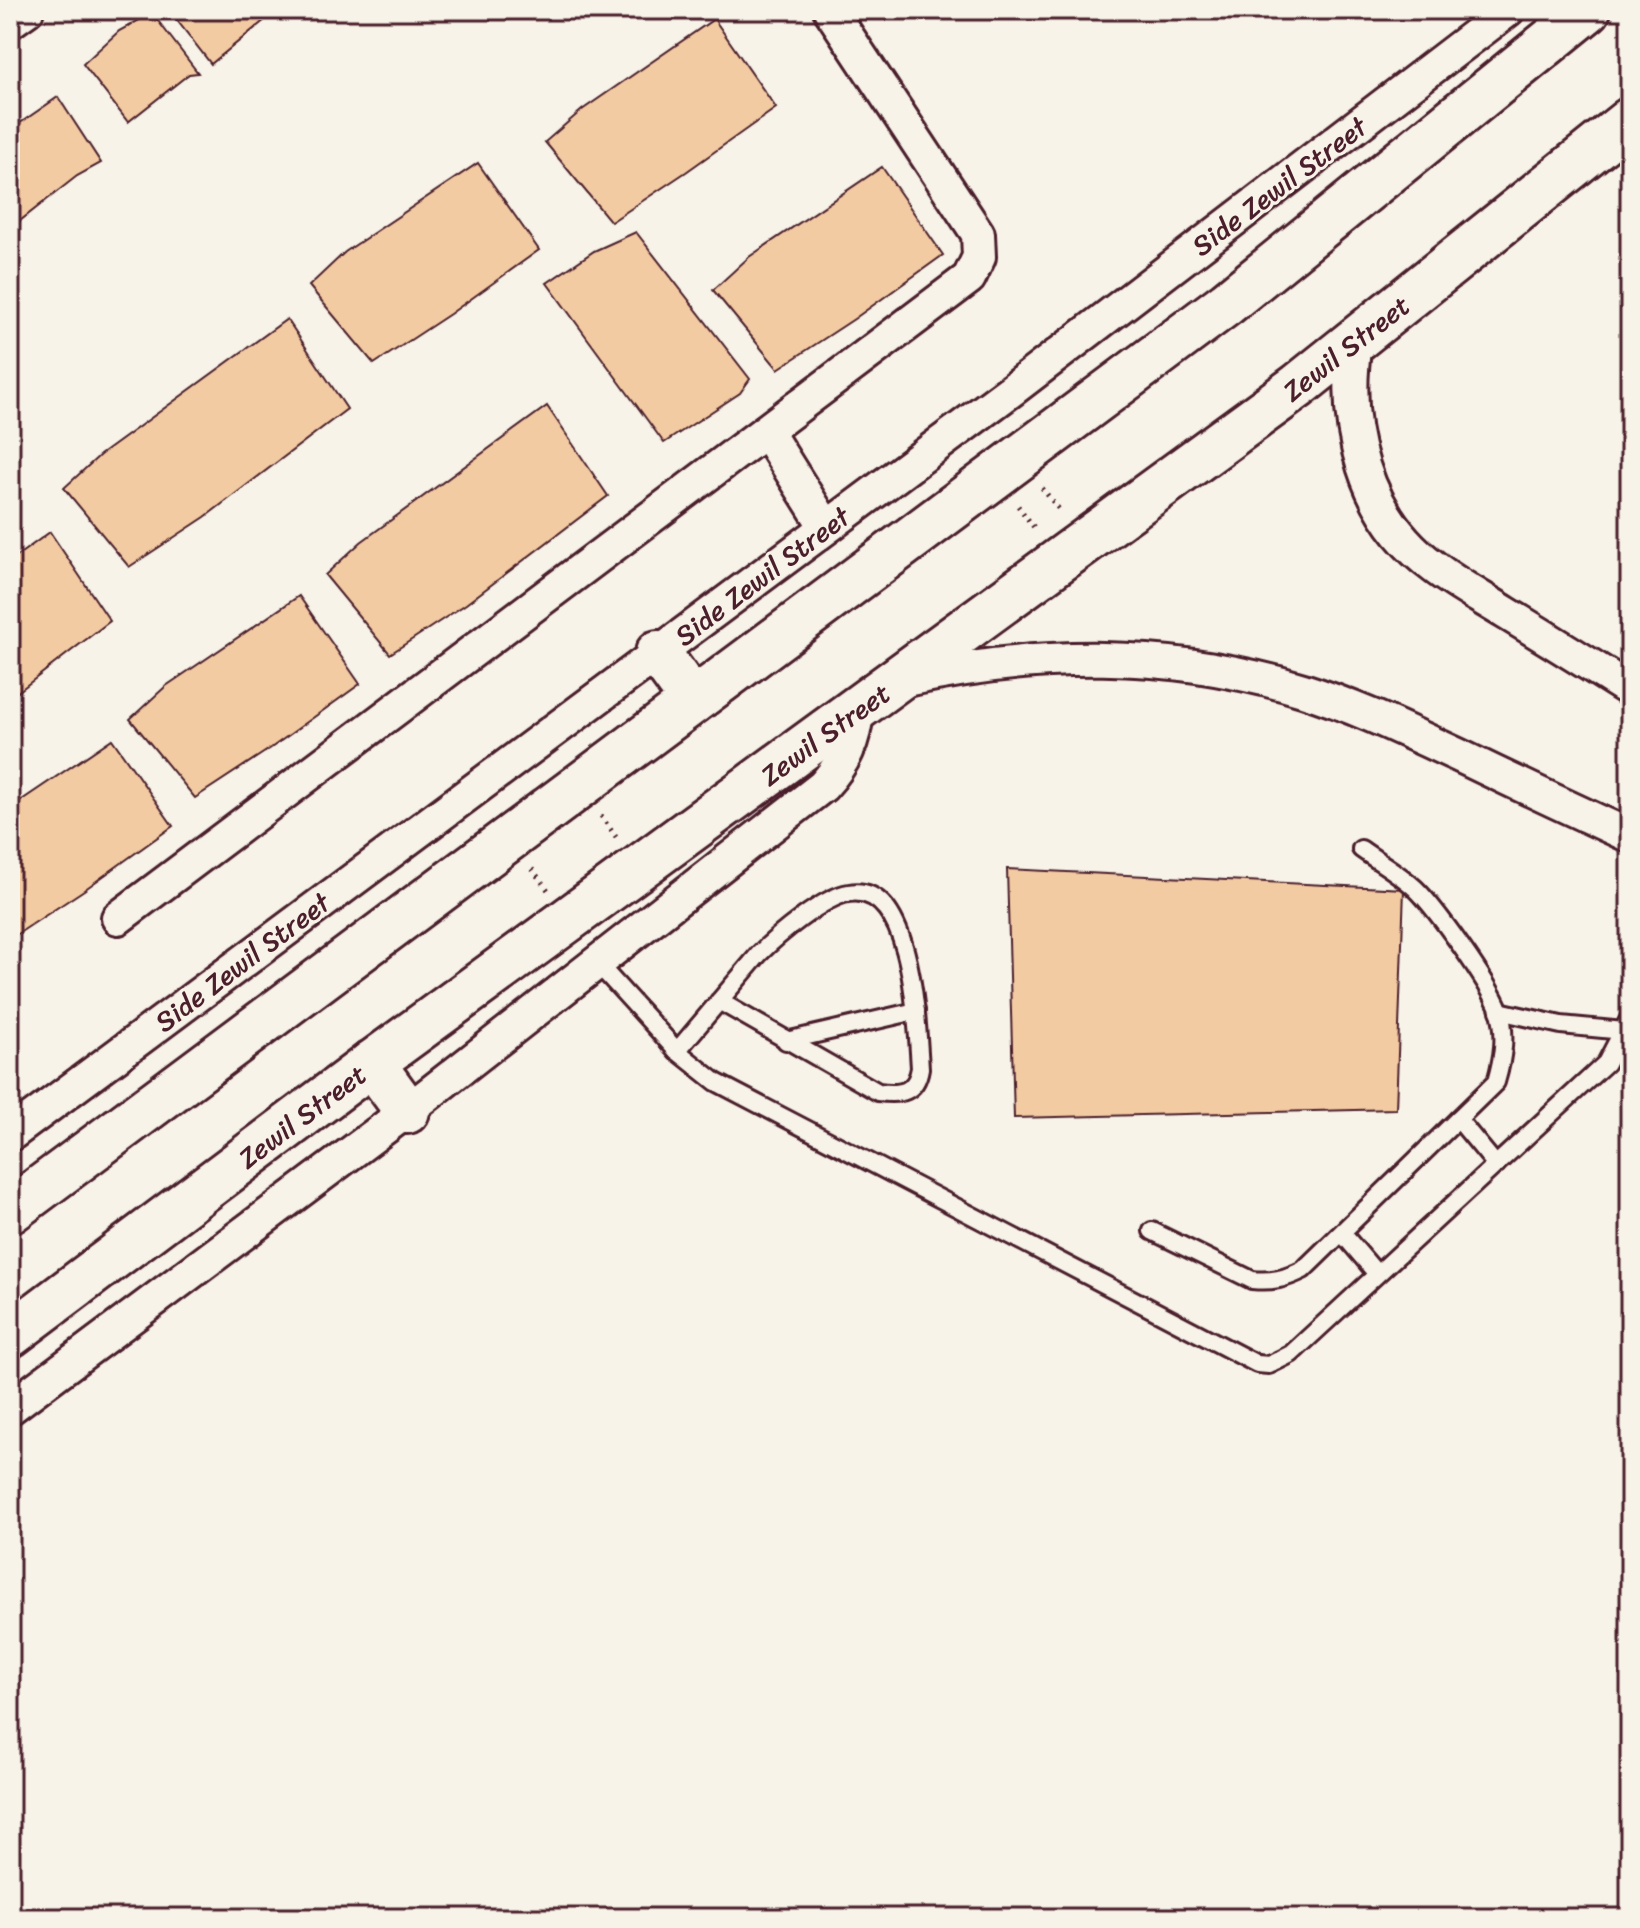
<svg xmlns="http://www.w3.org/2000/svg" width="1640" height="1928" font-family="Sriracha,sans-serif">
<rect width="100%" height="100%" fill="#f7f3e8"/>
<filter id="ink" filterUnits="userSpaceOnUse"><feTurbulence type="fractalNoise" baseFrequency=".0125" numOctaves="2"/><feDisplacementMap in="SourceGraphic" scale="16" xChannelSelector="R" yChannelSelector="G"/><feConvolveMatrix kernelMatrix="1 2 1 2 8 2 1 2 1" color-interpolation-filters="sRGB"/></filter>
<g filter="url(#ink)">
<g fill="#f3cba3" stroke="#4a1f2b" stroke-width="2">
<path d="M169,10H277L280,14L271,15L211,64Z"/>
<path d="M152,13L198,73L189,74L128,122L83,64L119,31Z"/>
<path d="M714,19L776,108L686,172L611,222L545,142L582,110Z"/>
<path d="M58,97L101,163L77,176L16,224L10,216V130Z"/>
<path d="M478,163L539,250L450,314L374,364L309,286L345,252Z"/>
<path d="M882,167L943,255L854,319L778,369L713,290L749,257Z"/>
<path d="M636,232L750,379L740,393L664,443L547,283L594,251Z"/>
<path d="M287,319L347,409L205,517L129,567L64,488L100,455Z"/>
<path d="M547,406L608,496L466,604L390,654L325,575L361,542Z"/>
<path d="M50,532L110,621L10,698V561Z"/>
<path d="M299,596L360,684L271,748L195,798L130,719L166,686Z"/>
<path d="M112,739L173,826L84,890L10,939V808Z"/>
<path d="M1007,869L1404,889L1396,1109L1014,1118Z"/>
</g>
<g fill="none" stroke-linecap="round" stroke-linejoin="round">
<defs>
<g id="service">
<path d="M598,964L677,1051L716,1082L1257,1364L1269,1365L1291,1354L1606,1063L1630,1017"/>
<path d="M1499,1011L1561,1025L1624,1031"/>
<path d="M786,1041L916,1011"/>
<path d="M677,1051L759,954C777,936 823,897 849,893C914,882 917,1027 920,1068C916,1093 901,1095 878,1092L719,1001"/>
<path d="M1458,1119L1496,1165"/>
<path d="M1152,1231L1252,1280C1272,1282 1285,1279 1303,1270L1496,1082C1503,1058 1507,1034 1499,1009C1490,984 1435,907 1415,888C1399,873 1379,862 1361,849"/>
<path d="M1342,1233L1377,1274"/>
</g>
<g id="minor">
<path d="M10,22L27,10"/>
<path d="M1355,343C1342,425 1364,516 1434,567C1456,584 1482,598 1506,613C1547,638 1589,664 1630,690"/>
<path d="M766,431L826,527"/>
<path d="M901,681C1037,651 1169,649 1303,690C1357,707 1408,732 1460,756C1516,783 1573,810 1630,836"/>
<path d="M118,918L969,278L979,257L978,234L830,10"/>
<path d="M10,1135L1013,389L1508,10"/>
<path d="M10,1408L407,1111L823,786C844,763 855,741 857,710"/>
</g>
<g id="secondary">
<path d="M658,653L693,701"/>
<path d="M372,1063L407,1111"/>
<path d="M10,1211L1227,303L1588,10"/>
<path d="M10,1335L372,1063L1298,386L1630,120"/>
</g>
</defs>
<use href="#service" stroke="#4a1f2b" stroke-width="22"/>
<use href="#minor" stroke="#4a1f2b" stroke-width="38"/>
<use href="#secondary" stroke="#4a1f2b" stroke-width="50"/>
<g stroke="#4a1f2b" stroke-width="5" stroke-dasharray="2 6" stroke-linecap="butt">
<path d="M1042,488L1061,512"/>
<path d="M1018,506L1036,530"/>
<path d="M601,816L616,837"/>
<path d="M532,869L548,890"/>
</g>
<use href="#service" stroke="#f7f3e8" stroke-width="16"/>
<use href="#minor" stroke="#f7f3e8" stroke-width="32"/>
<use href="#secondary" stroke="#f7f3e8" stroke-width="44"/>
</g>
</g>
<g text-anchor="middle" stroke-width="6" stroke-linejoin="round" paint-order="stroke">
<g font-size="28" fill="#4a1f2b" stroke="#f7f3e8">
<text transform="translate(1279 186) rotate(-37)" y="10">Side Zewil Street</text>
<text transform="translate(1346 348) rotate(-38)" y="10">Zewil Street</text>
<text transform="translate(762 576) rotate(-37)" y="10">Side Zewil Street</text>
<text transform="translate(825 734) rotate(-36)" y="10">Zewil Street</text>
<text transform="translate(242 962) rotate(-37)" y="10">Side Zewil Street</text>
<text transform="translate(302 1116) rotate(-37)" y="10">Zewil Street</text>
</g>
</g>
<rect width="1640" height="1928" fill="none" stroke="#f7f3e8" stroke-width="40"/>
<rect x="20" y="20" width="1600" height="1888" fill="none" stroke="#4a1f2b" stroke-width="3" filter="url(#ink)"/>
</svg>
